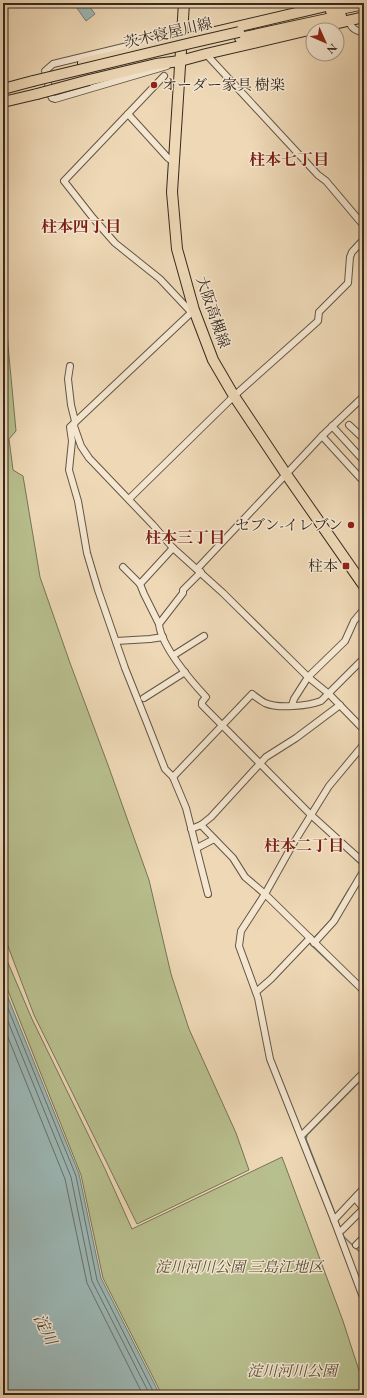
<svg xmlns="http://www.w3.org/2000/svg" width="367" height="1398" font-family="'EB Garamond','Noto Serif JP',serif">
<rect width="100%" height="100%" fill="#eed8b6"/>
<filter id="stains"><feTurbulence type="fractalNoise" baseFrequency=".005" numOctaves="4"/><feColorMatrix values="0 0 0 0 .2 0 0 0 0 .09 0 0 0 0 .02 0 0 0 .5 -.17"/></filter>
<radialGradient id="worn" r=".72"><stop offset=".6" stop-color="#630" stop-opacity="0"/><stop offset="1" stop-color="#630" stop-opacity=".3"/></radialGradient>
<g fill="#b8bf8e" stroke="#777456">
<path d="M3,264L8,345L16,431L9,439L13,470L23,476L40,577L70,663L108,765L149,880L171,974L189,1029L236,1133L249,1170L137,1224L34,1015L3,933Z"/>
<path d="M3,951L32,1019L105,1169L132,1229L282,1157L343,1321L364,1386V1395H162L103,1278L81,1175L3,978Z"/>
</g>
<g fill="#9cb8b7" stroke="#737f7a">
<path d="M75,3H87L95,14L86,21L74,4Z"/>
<path d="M3,985L79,1174L101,1278L160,1395H3Z"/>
</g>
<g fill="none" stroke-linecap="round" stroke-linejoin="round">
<g stroke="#69716a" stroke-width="1">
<path d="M3,996L76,1176L97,1280L155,1395"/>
<path d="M3,1009L71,1177L92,1281L150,1395"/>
<path d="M3,1025L65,1179L87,1283L143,1395"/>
</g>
<g stroke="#737f7a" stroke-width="1.5">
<path d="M337,842L363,867L362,869"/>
<path d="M313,939L330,921L349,889"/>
<path d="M309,943L364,995"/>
<path d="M336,1216L306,1139L307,1135L364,1077"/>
<path d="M337,1220L341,1229"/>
<path d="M342,1233L344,1237L364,1256"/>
</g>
<defs>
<g id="minor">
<path d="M349,21C351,29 357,31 364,33"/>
<path d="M206,54L318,175L326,181L364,226"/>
<path d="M167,66L55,99L52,98L51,96L45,71L53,64L173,35L182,39"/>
<path d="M164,76L64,181L93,218L115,243L160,279L191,312"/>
<path d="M128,114L168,158L173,162"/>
<path d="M194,310L70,427L72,441L69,470L78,501L87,553L98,590L125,668L147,723L165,769L173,777L186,808L208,894"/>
<path d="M70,366L68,379L71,405L75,421L74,426L81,446L89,458L153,525L173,548L223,593L308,677L329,694L364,730"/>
<path d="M349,425L364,439"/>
<path d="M332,426L364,461"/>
<path d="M322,436L364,482"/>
<path d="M129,499L234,396L318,321L319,312L348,283L350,257L352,252L364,239"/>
<path d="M123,567L140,584L144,594L159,624"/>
<path d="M197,569L322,436L364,396"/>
<path d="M201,572L183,590V593L159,624C161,646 191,681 206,697L202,702V705L311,815L364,863"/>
<path d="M140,584L173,548"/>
<path d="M116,641L150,639L163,637"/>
<path d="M174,655L204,636"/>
<path d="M144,698L185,672"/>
<path d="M292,705L294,699L308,677L345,641L354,621L364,609"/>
<path d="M364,744L329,786L293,844L265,894L241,931L239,946L258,998L270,1059L334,1220L364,1300"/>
<path d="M173,777L252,694C256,697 261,701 265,703C278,709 308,706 321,701L364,658"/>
<path d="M201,825L233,858L245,877L265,894L364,991"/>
<path d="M191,829L201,825L211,817L266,757L296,738L340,705"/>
<path d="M197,848L214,839"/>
<path d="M314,943L334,921L364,870"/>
<path d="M256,992L271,979L310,938"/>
<path d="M301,1136L364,1072"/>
<path d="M355,1198L364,1209"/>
<path d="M334,1220L364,1188"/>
<path d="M342,1230L363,1209"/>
<path d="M356,1245L364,1237"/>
</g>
<g id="primary">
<path d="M184,3L172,192L177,249L194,310L213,360L234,396L286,474L364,586"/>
<path d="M331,11L364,4"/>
<path d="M240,38L341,16"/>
<path d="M83,63L339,3"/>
<path d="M89,80L156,64L180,61L206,54L364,17"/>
<path d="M3,89L33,81"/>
<path d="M3,102L37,94"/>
</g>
</defs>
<use href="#minor" stroke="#645644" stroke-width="8"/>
<use href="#primary" stroke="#362a1e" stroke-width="12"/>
<use href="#minor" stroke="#f4e6d0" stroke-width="6"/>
<use href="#primary" stroke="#eed8b6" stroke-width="10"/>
<defs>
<g id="primary-bridge">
<path d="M33,81L191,43L239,32"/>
<path d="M37,94L89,80"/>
</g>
</defs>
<use href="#primary-bridge" stroke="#362a1e" stroke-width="12" stroke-linecap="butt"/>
<use href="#primary-bridge" stroke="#eed8b6" stroke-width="10"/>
</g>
<g fill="#8f2418" stroke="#f4e6d0" stroke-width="1.5">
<circle cx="154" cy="85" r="4"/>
<circle cx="351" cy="525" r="4"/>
<rect x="342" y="562" width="8" height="8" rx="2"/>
</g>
<g text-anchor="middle" stroke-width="3" stroke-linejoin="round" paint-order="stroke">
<g font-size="15" fill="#362a1e" stroke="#f4e6d0">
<text transform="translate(168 33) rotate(-13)" y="5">茨木寝屋川線</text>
<text transform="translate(213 312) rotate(71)" y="5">大阪高槻線</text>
</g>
<g font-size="15" fill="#362a1e" stroke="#f4e6d0" text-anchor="end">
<text x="162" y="90" text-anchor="start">オーダー家具 樹楽</text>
<text x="343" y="530">セブン-イレブン</text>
<text x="338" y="571">柱本</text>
</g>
<g font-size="15" font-style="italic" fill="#564f3a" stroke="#f4e6d0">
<text x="239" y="1272">淀川河川公園 三島江地区</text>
<text x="292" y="1376">淀川河川公園</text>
</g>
<g font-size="16" font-weight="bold" fill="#7a1f14" stroke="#f4e6d0">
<text x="289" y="165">柱本七丁目</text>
<text x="81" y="232">柱本四丁目</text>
<text x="185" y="543">柱本三丁目</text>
<text x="304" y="851">柱本二丁目</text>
</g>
<g font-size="16" font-style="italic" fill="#504e44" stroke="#f4e6d0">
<text transform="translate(46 1329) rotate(64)" y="6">淀川</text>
</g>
</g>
<rect width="367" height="1398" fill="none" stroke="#eed8b6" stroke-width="16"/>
<rect x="4" y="4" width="359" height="1390" fill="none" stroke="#362a1e" stroke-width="2"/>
<rect x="8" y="8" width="351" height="1382" fill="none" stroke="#362a1e"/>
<g transform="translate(325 42) rotate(135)"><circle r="19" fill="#f4e6d0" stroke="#a89b89"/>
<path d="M0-3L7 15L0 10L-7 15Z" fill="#8f2418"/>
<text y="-6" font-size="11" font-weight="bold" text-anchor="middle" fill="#362a1e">N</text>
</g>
<rect width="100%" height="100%" filter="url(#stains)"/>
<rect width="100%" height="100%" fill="url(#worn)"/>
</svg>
